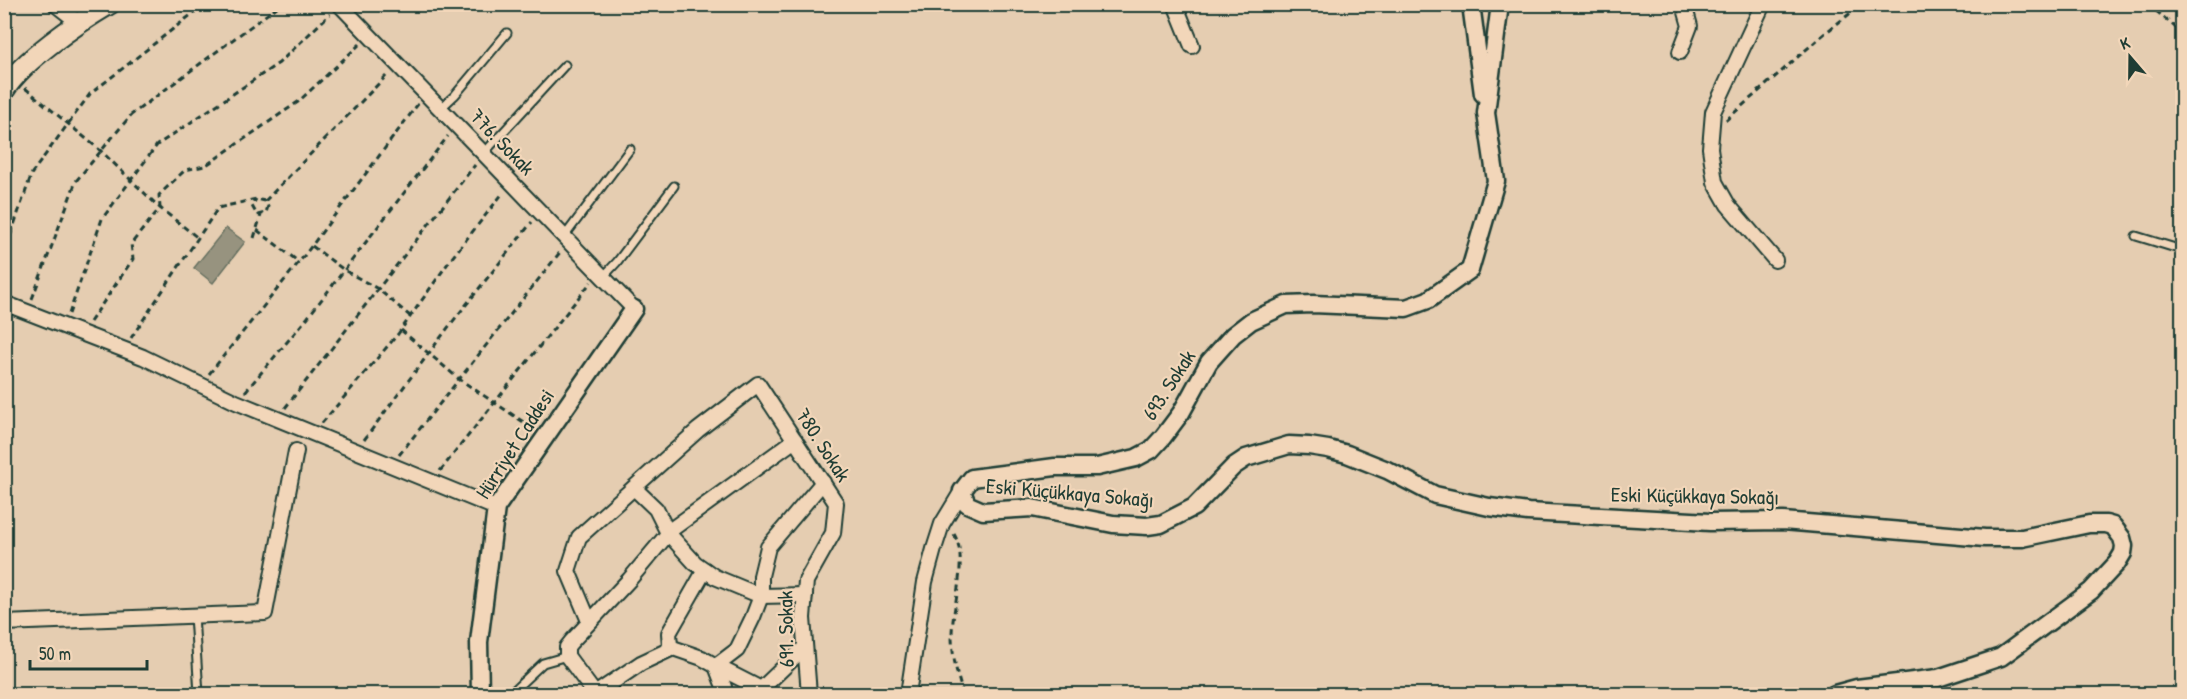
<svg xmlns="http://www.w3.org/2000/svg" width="2187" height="699" font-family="'Patrick Hand',sans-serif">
<rect width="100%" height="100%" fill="#e5cdb1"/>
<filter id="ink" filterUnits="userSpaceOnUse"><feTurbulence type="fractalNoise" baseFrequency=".0167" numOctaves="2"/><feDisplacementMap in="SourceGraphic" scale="12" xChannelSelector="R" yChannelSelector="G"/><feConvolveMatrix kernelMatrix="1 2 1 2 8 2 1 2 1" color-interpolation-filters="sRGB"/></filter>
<g filter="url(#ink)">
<path fill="#97937f" stroke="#677161" stroke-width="1.5" d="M226,228L245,242L213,283L194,268Z"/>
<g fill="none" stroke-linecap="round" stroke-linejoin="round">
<defs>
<g id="service">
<path d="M440,109L455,95L507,33"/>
<path d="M484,153L565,65"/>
<path d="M2136,236L2182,250"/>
<path d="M564,237L630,149"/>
<path d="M603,277L617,262L674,186"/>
<path d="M194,615L199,694"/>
<path d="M511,693L543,663L567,656"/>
</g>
<g id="minor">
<path d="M55,4L78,22"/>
<path d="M339,4L634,309"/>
<path d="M1175,4L1192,46"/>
<path d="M1763,4L1713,112L1710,148L1715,182L1728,205L1775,260"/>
<path d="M1680,52L1690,26L1686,12"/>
<path d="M4,303L143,357L236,402L496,508"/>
<path d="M634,488L656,509L668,533L695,563L715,577L761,596L805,595"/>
<path d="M589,621L568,571L579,537L698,430L758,384L836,503L833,533L806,581L803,618L809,694"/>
<path d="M4,623L265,613L296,451"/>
<path d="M673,648L670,646L669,633L705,570"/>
<path d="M716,666L761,689"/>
<path d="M716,666L724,687L723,694"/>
<path d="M595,694L567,656V647L571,642L629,580L672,529L795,440"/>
<path d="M595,694L641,663L673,648L702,658L716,666L737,650L753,617L761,596V576L768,547L823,482"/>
<path d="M756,694L805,647"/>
<path d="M908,694L925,582L934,549L942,524L962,491"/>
</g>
<g id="tertiary">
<path d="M1471,4L1483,94"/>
<path d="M1500,4L1486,113L1496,181L1470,270L1428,300L1406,308L1313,304L1286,305L1251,321L1233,335L1209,362L1181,413L1163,437L1151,450L1136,458L1097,467H1055L972,478L962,491L967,504L983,511L1032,508L1113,524L1147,526L1161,524L1194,507L1234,466L1246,458L1289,445L1309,446L1328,449L1347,454L1387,470L1435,495L1489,507L1528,512L1710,522L1783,521L1985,538H2022L2089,524H2106L2113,526L2122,538L2124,546L2123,553L2117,563L2091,591L2001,657L1938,678L1857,688L1835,694"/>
<path d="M480,694L479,642L496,508L634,309"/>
</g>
<path id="secondary" d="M4,90C23,60 77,23 109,4"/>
</defs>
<use href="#service" stroke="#1f3d34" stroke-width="11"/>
<use href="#minor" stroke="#1f3d34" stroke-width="18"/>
<use href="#tertiary" stroke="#1f3d34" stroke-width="21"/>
<use href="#secondary" stroke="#1f3d34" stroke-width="24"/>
<g stroke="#1f3d34" stroke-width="3" stroke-dasharray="6 4.5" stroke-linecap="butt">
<path d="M2148,4L2182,33"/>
<path d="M25,88L101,151L160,208L198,238"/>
<path d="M1726,120L1824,34L1862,4"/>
<path d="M265,201L389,73"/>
<path d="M257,230L299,262"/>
<path d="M254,238L261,215"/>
<path d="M312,246L344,270L378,289L410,316"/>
<path d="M4,254L32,173L90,94L205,4"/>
<path d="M32,299L76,181L131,115L281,4"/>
<path d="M69,314L102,219L157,145L279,63L330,14"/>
<path d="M90,322L133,259L131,244L160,208L159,195L185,170L205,166L298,102L360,44"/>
<path d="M401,330L459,379L534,429"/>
<path d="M131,338L218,208L256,199L265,201L268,206L266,213L257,215L252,206L256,199"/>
<path d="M209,374L304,256L418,104"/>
<path d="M245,392L308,317L448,136"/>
<path d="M285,408L475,165"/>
<path d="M322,423L398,334L451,259L503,193"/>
<path d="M364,440L450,325L532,222"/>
<path d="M399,455L561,251"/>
<path d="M440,471L591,282"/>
<path d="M954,534C969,559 952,606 952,635C952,655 957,675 963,694"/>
</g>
<use href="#service" stroke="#f2d6b9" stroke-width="7"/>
<use href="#minor" stroke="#f2d6b9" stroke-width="14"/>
<use href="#tertiary" stroke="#f2d6b9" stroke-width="16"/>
<use href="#secondary" stroke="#f2d6b9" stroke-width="20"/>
</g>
</g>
<g text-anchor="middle" stroke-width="4.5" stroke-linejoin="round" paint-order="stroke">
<g font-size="21" fill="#1f3d34" stroke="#f2d6b9">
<text transform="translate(502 142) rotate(46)" y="7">776. Sokak</text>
<text transform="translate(1169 385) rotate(-57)" y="7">693. Sokak</text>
<text transform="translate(515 444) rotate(-57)" y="7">Hürriyet Caddesi</text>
<text transform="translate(823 445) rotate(57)" y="7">780. Sokak</text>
<text transform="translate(1070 493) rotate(5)" y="7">Eski Küçükkaya Sokağı</text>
<text transform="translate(1695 496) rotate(1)" y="7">Eski Küçükkaya Sokağı</text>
<text transform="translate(786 629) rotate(-91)" y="7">691. Sokak</text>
</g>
</g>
<rect width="2187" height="699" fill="none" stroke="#f2d6b9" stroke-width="24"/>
<rect x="12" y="12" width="2163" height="675" fill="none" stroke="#1f3d34" stroke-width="2" filter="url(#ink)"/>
<g transform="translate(2130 57) rotate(340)" stroke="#f2d6b9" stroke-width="4.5" paint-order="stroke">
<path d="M0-4.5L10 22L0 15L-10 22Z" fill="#1f3d34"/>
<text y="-9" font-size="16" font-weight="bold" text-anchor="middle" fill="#1f3d34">K</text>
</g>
<path d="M30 660v9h117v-9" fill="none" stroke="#1f3d34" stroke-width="3"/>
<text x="39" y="660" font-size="18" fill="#1f3d34" stroke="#f2d6b9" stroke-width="4.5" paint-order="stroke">50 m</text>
</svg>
